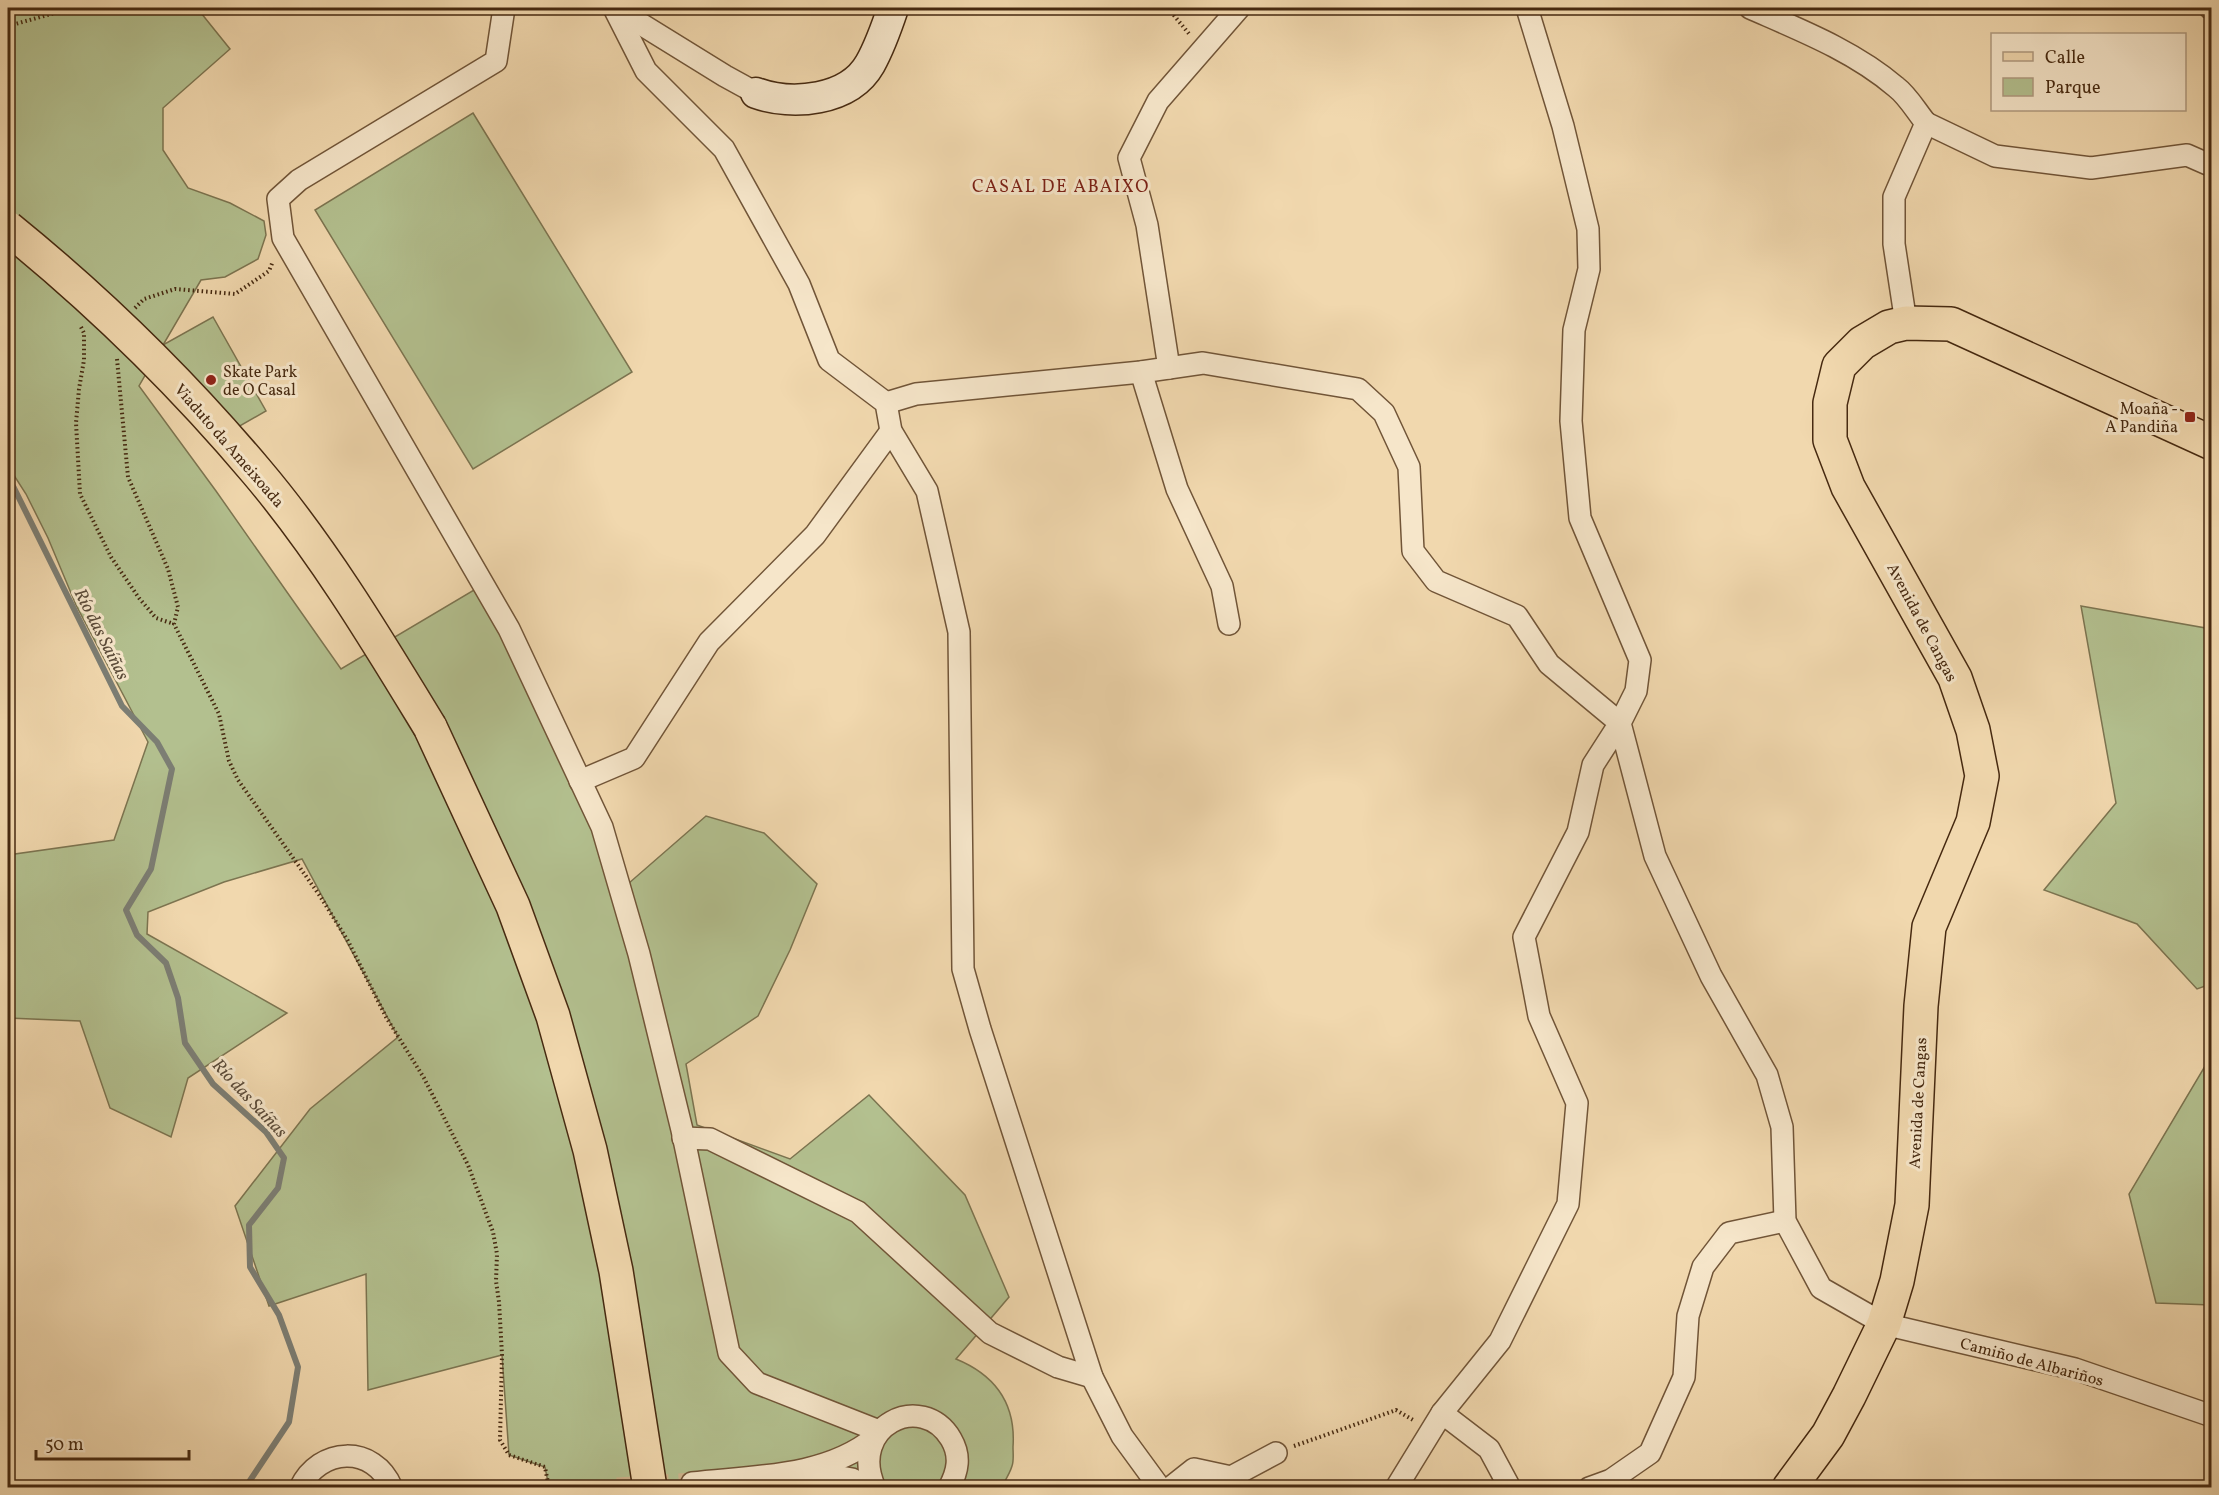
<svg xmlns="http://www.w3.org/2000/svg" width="2219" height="1495" font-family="Vollkorn,serif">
<rect width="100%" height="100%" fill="#f1d8ae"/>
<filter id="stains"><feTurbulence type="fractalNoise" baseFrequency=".00333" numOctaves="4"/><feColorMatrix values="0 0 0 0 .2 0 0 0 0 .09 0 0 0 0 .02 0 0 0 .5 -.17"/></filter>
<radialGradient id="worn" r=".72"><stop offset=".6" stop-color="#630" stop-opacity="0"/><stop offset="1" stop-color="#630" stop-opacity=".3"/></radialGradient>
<g fill="#b3c08f" stroke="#7c7450" stroke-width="1.5">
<path d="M8,8H197L230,49L163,108V150L188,188L230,203L264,221L266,235L258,259L225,277L201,280L163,345L213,317L266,411L210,443L158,353L139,386L216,491L341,669L474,590L506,640L594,830L613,897L706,816L764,833L817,884L790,950L758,1016L686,1064L697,1125L790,1159L869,1095L965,1195L1009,1297L956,1359C995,1375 1016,1404 1013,1447C1013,1453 1014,1461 1012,1466C1010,1473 1005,1481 1001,1488L549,1487L545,1467L509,1455L502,1355L368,1390L366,1274L269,1306L235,1206L310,1109L398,1037L302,859L224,882L148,912L147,934L287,1013L188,1078L171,1137L110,1108L80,1021L8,1018V855L114,840L148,742L76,605L48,538L26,494L8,466Z"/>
<path d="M473,113L632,372L473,469L315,210Z"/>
<path d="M2081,606L2211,629V984L2197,989L2137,924L2044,890L2116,803Z"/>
<path d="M2211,1056V1305L2156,1303L2129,1194Z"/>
</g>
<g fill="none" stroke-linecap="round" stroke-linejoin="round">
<path stroke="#7c7e74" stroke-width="6" d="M8,479L14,488L122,706L157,742L172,769L151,869L126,910L137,935L166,963L178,998L185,1043L213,1084L266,1132L284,1158L278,1188L249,1225L250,1267L279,1315L298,1367L289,1422L245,1488"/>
<path stroke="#cfb58e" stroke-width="21" stroke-dasharray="21 10" stroke-linecap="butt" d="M617,1488L692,1483"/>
<defs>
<g id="street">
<path d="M504,8L496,61L299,180L278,199L283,238L509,629L602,827L639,954L682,1130L729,1353L757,1383L879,1431"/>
<path d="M614,8L646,71L724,149L799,284L829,360L886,403L891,431L927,491L959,632L963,969L980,1029L1092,1377L1122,1436L1160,1488"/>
<path d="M615,8L725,76L756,93"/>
<path d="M1527,8L1563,126L1588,229L1589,269L1574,330L1571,421L1580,518L1640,660L1636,691L1620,723L1655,856L1711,976L1767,1075L1782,1127L1785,1221L1821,1288L1884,1324L2075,1369L2212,1416"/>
<path d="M1750,8C1800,30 1854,51 1896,87C1908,96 1916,111 1926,123L1894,197V244L1906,323"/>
<path d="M2210,8L2212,9"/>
<path d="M1926,123L1995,156L2091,168L2187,155L2212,166"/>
<path d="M1169,368L1147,225L1129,158L1158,101L1239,8"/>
<path d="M1141,372L1177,489L1222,586L1229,624"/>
<path d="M886,403L916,394L1141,372L1203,363L1358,389L1384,413L1409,467L1413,551L1436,581L1517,616L1549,664L1620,723L1593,765L1578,832L1524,937L1539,1016L1577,1103L1568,1204L1500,1341L1442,1413L1396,1488"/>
<path d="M580,781L634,758L709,642L815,535L891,431"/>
<path d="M683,1138L710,1139L858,1212L990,1333L1058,1367L1092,1377"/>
<path d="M1442,1413L1489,1449L1510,1488"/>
<path d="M808,1471L852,1479L872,1488"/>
<path d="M692,1483C752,1476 825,1478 874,1438"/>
<path d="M300,1488C319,1447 374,1444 392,1488"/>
<path d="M875,1488C847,1426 922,1390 951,1439C961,1456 958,1471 949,1488"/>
<path d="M1170,1488L1194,1469L1231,1477L1276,1453"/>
<path d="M1589,1488L1611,1480L1650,1453L1684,1377L1688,1316L1703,1267L1729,1233L1785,1221"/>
</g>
<path id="secondary" d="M756,93C792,106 849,101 870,64C879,48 887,26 893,8"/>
<path id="primary" d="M1789,1488L1828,1435L1849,1396L1884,1324L1897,1281L1912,1205L1921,1006L1929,927L1973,822L1982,776L1973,730L1955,678L1848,487L1830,440V403L1839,366L1862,343L1889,327L1906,323L1951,324L2212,443"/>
<path id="highway" d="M430,727L513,906L553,1016L590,1150L616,1271L650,1488"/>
</defs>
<use href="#street" stroke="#715538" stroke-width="24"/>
<use href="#secondary" stroke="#462910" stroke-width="33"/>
<use href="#primary" stroke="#462910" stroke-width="36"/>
<use href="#highway" stroke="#462910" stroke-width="36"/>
<g stroke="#462910" stroke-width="4" stroke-dasharray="1.5 3" stroke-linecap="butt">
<path d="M1168,8L1190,35"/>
<path d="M8,12L11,8"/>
<path d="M8,26L73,8"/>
<path d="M135,308L144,299L175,289L235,294L269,271L273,261"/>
<path d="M81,327L84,333V360L79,389L76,423L80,494L111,557L139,598L156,618L174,624"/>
<path d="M117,359L128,477L168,569L178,607L174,624L219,714L229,761L238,780L320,896L348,941L386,1017L424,1078L468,1165L493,1232L497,1254L496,1281L499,1302L502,1355L500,1440L509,1455L545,1467L549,1488"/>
<path d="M1294,1446L1396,1410L1415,1421"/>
</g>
<use href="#street" stroke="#f6e6ca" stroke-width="21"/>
<use href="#secondary" stroke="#f6e6ca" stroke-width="30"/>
<use href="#primary" stroke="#f1d8ae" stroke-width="33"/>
<use href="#highway" stroke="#f1d8ae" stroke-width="33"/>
<defs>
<path id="highway-bridge" d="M8,228C98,301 182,383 257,472C323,550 377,640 430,727"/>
</defs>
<use href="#highway-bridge" stroke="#462910" stroke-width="36" stroke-linecap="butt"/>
<use href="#highway-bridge" stroke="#f1d8ae" stroke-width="33"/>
</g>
<g fill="#8f2418" stroke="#f6e6ca" stroke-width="2">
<circle cx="211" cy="380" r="6"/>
<rect x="2184" y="411" width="12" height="12" rx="3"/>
</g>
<g text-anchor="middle" stroke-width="6" stroke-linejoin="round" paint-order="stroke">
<g font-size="16" fill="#462910" stroke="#f6e6ca" text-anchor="start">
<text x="223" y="377">Skate Park<tspan x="223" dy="18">de O Casal</tspan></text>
<text x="2178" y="414" text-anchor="end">Moaña -<tspan x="2178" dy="18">A Pandiña</tspan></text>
</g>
<g font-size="16" fill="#462910" stroke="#f6e6ca">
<text transform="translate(230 445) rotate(49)" y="6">Viaduto da Ameixoada</text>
<text transform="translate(1923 622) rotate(62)" y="6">Avenida de Cangas</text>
<text transform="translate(1917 1103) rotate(-87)" y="6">Avenida de Cangas</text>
<text transform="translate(2032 1361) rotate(15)" y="6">Camiño de Albariños</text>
</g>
<g font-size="18" letter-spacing="1.5" fill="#7a1f14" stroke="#f6e6ca">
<text x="1061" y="192">CASAL DE ABAIXO</text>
</g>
<g font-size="18" font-style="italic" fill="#5c4c3a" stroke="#f6e6ca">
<text transform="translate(102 634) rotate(63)" y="6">Río das Saíñas</text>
<text transform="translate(250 1098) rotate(47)" y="6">Río das Saíñas</text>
</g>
</g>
<rect width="2219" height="1495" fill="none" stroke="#f1d8ae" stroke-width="30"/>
<rect x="9" y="9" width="2201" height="1477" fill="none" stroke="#462910" stroke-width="3"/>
<rect x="15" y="15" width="2189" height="1465" fill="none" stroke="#462910" stroke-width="1.5"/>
<rect x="1991" y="33" width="195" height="78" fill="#f6e6ca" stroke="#b09a80" stroke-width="1.5"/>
<rect x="2003" y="52" width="30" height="9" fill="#f1d8ae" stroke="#b09a80" stroke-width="1.5"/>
<text x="2045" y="63" font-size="18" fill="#462910">Calle</text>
<rect x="2003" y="78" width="30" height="18" fill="#b3c08f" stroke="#b09a80" stroke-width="1.5"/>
<text x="2045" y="93" font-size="18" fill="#462910">Parque</text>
<path d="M36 1450v9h153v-9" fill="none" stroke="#462910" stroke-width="3"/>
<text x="45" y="1450" font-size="18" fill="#462910" stroke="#f6e6ca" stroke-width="4.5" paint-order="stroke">50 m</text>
<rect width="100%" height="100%" filter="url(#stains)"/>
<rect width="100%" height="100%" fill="url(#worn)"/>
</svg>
